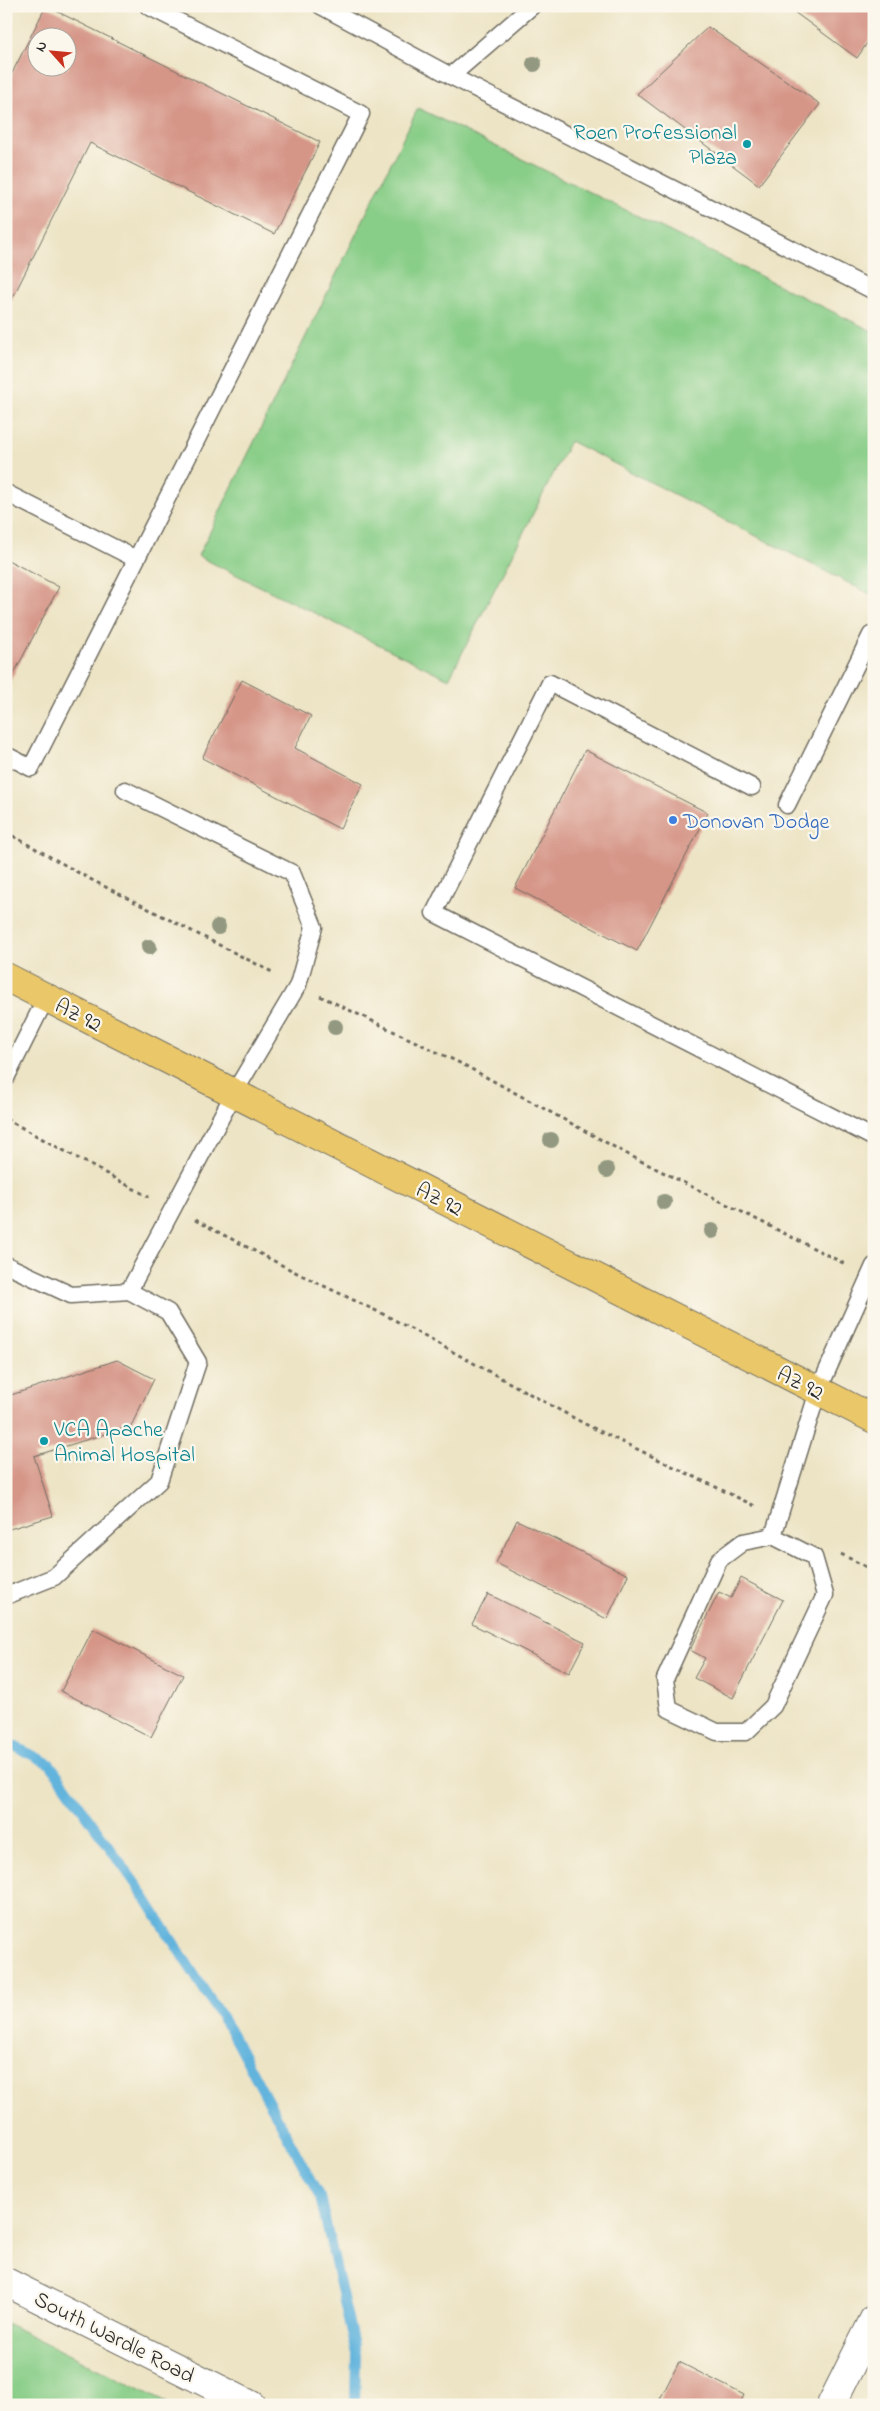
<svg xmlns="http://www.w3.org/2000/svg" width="880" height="2411" font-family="'Indie Flower',sans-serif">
<rect width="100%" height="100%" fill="#fbf7ec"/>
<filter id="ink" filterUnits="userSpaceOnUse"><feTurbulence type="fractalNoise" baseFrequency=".02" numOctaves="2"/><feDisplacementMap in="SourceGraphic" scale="10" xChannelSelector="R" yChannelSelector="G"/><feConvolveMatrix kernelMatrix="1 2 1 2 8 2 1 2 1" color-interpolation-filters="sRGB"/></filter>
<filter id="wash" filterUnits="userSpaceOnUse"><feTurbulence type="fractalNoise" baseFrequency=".0096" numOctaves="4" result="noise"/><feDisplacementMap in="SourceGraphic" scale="20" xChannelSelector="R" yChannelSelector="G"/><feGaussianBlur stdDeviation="1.12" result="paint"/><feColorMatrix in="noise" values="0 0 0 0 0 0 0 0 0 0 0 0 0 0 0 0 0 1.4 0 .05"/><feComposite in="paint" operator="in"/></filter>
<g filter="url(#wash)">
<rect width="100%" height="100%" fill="#ede4c5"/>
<g fill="#89ce88" stroke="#5a7c5a">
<path d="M418,108L874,332V596L570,441L449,679L198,556Z"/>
<path d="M6,2323L171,2405H6Z"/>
</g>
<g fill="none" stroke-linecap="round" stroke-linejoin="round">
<path stroke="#62b4dd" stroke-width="10" d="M6,1742L50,1764L140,1890L231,2032L320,2197L356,2354L355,2405"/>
</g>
<g id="blocks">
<g fill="#d59587" fill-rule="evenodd">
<path d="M46,6L320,142L274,234L90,143L6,311V85ZM38,38H68V68H38Z"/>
<path d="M786,6H874V33L857,58Z"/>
<path d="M708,27L820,104L759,185L637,94Z"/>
<path d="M6,559L59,587L6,689Z"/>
<path d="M242,680L311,716L295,748L363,784L340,829L202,758Z"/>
<path d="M585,750L708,813L637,951L515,888Z"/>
<path d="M117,1360L154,1379L131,1426L34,1456L53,1516L6,1530V1383L11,1395Z"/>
<path d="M517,1520L628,1575L607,1619L496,1563Z"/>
<path d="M741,1578L783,1600L733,1698L694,1678L705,1658L690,1650L719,1592L731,1598Z"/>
<path d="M488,1594L585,1642L569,1673L472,1624Z"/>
<path d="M93,1629L183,1675L151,1737L61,1691Z"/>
<path d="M679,2362L744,2395L739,2405H657Z"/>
</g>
</g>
</g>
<g filter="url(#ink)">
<use href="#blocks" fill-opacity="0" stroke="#6f6c61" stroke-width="1"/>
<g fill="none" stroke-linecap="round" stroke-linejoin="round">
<defs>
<g id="service">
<path d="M321,6L451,76L874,291"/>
<path d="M451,76L532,6"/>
<path d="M6,493L136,559"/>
<path d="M6,755L31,768L361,114L148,6"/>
<path d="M752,787L550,683L434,913L874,1138"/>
<path d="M787,805L871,635L874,636"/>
<path d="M6,1078L46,998"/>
<path d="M6,1265L71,1295L129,1291L234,1093L298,985L314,927L292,873L125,790"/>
<path d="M773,1536L814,1557L825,1595L773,1706L746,1732H717L669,1709L665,1679L719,1560L743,1542L773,1536L818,1391L874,1266"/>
<path d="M6,1596L54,1577L159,1481L198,1362L168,1312L129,1291"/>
</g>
<g id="minor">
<path d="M6,2282L251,2405"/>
<path d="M831,2405L874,2319"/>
</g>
<path id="primary" d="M6,977L874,1419"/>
</defs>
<use href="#service" stroke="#6f6c61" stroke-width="19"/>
<use href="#minor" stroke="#6f6c61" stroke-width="30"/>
<use href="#primary" stroke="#6f6c61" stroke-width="30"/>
<g stroke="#6f6c61" stroke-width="3" stroke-dasharray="4 4" stroke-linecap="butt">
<path d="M6,832L88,878L274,973"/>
<path d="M320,996L464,1065L629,1155L847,1265"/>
<path d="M6,1119L149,1197"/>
<path d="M195,1220L301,1275L389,1317L585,1424L755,1506"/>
<path d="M841,1554L874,1571"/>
</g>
<use href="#service" stroke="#fff" stroke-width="16"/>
<use href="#minor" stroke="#fff" stroke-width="28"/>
<use href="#primary" stroke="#eac769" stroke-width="28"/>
</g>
<g fill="#929980">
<circle cx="534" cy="64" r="8"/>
<circle cx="218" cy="927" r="8"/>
<circle cx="149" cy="947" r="8"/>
<circle cx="335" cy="1027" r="8"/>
<circle cx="551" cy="1140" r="8"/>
<circle cx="607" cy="1170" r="8"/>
<circle cx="664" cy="1202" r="8"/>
<circle cx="712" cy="1231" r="8"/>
</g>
</g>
<g fill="#0f9aa8" stroke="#fbf7ec" stroke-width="2">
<circle cx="747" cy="144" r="5"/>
<circle cx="44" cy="1441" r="5"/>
</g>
<circle fill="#3f7fe0" stroke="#fbf7ec" stroke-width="2" cx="673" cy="820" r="5"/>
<g text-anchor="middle" stroke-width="4.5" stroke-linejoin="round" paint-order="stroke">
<g font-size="22" fill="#0d838f" stroke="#fbf7ec" text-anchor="end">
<text x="737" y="139">Roen Professional<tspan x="737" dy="25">Plaza</tspan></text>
<text x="54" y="1436" text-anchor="start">VCA Apache<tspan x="54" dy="25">Animal Hospital</tspan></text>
</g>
<g font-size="22" fill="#366cbe" stroke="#fbf7ec" text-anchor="start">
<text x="683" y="828">Donovan Dodge</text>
</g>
<g font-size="22" fill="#2b2b2b" stroke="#fbf7ec">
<text transform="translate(79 1014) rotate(27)" y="8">AZ 92</text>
<text transform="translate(440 1198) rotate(27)" y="8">AZ 92</text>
<text transform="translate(801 1382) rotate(27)" y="8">AZ 92</text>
<text transform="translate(115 2336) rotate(27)" y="8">South Wardle Road</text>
</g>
</g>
<rect width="880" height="2411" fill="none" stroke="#fbf7ec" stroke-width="25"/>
<g transform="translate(52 52) rotate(297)"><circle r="24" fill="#fbf7ec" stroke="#a8a59f"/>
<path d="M0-4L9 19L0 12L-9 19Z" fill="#c8321e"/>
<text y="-8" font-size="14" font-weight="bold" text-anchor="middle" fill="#2b2b2b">N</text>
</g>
</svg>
